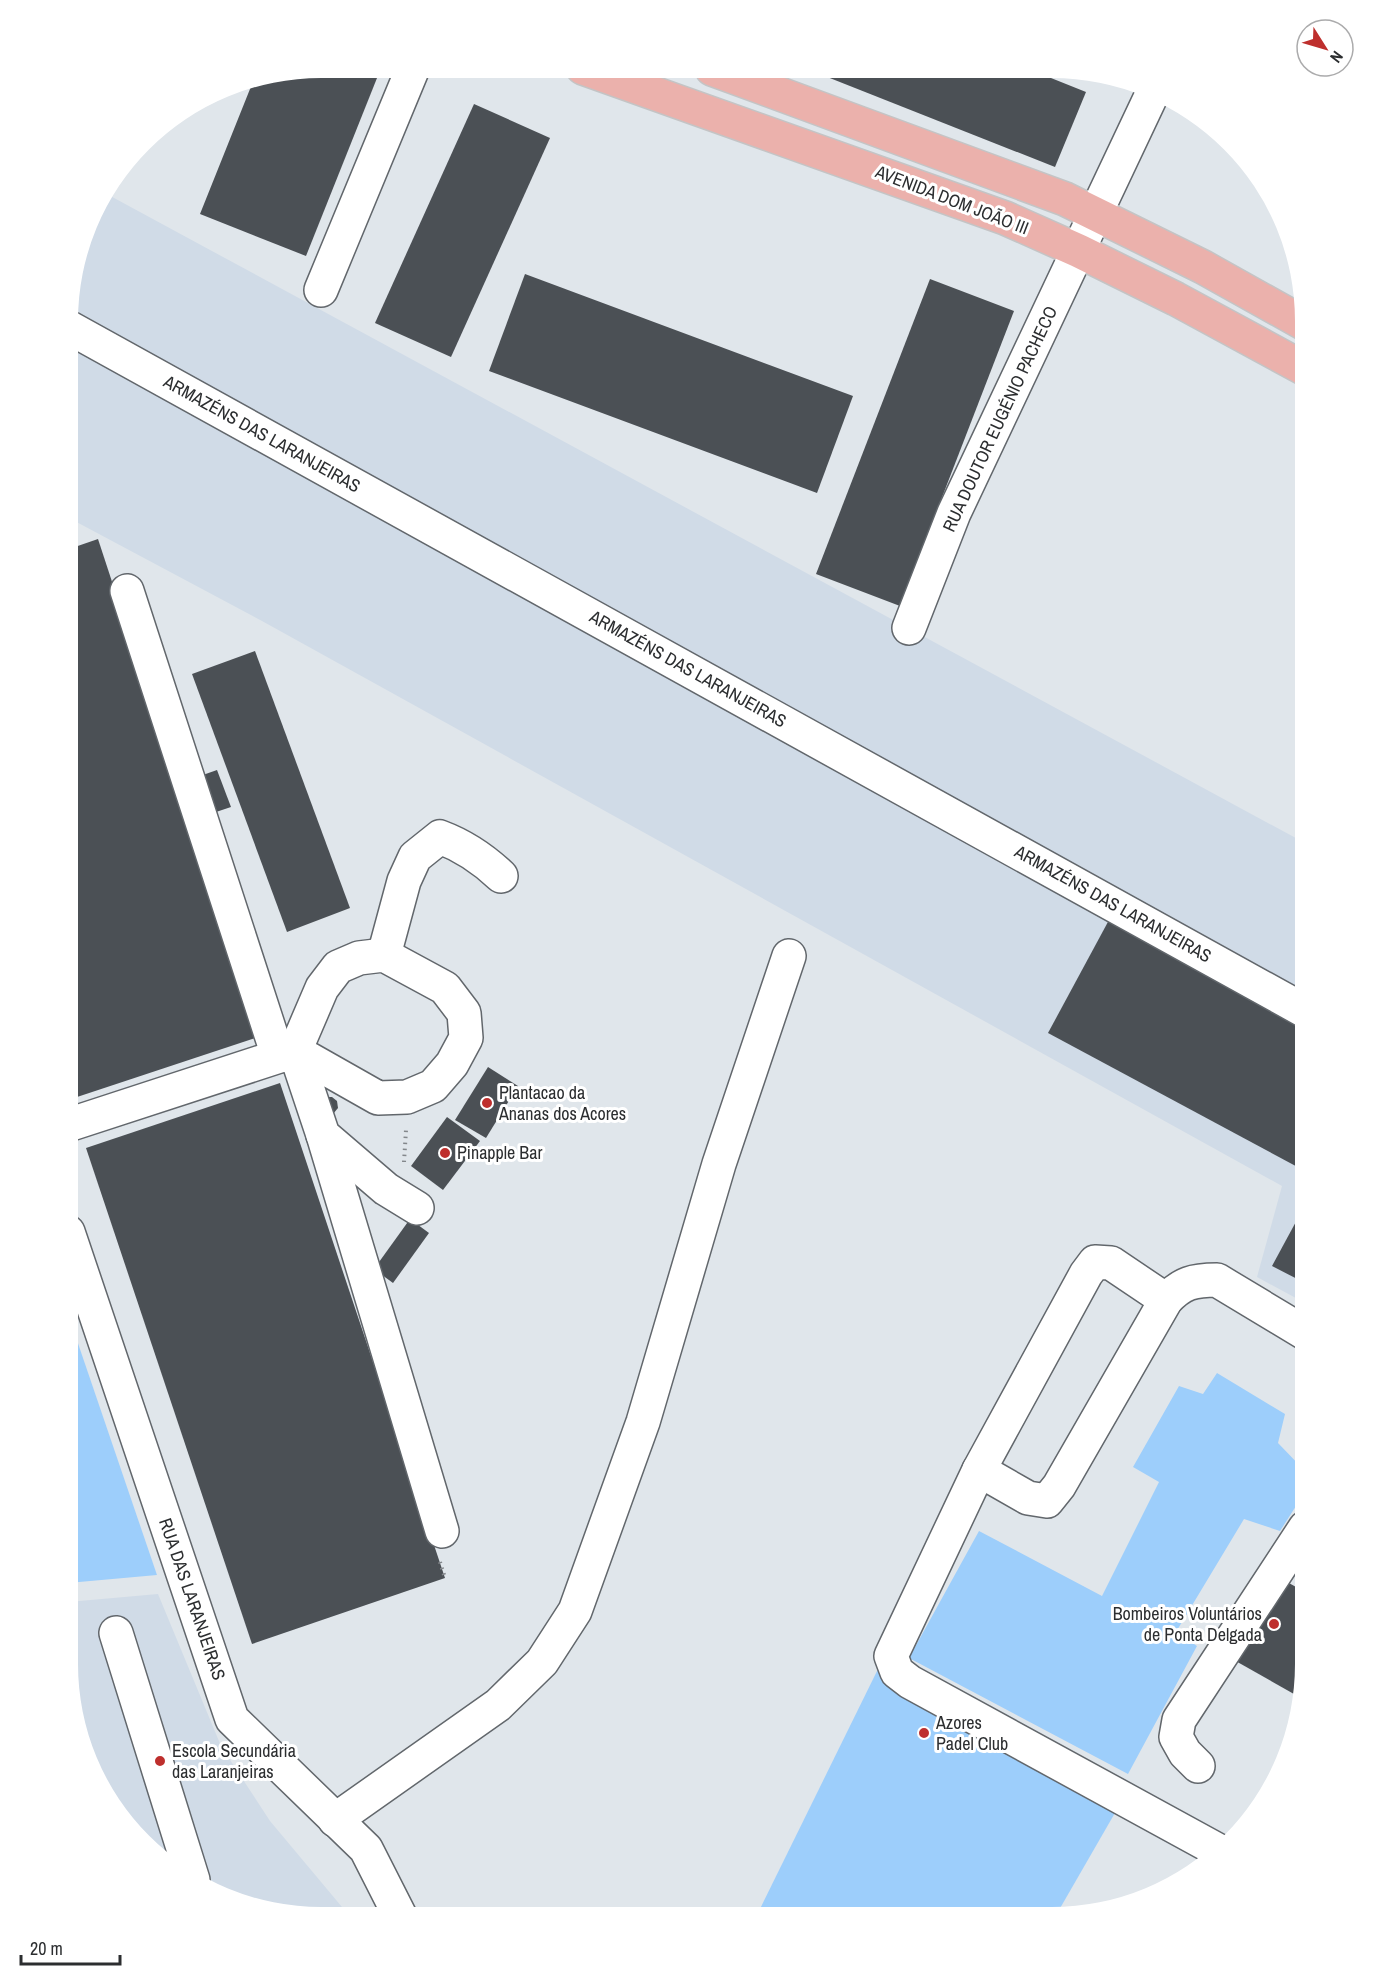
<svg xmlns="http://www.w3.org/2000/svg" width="1373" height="1985" font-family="'Archivo Narrow',sans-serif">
<rect width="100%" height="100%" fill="#e0e6eb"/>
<g fill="#d0dbe7">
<path d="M103,192L1305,843V1303L1257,1277L1282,1186L262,621L69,518L70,288Z"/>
<path d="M158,1594L221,1746L270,1821L342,1907L348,1916L289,1915L225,1898L167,1865L94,1776L68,1664V1602Z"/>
</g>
<g fill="#9dcefb">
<path d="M68,1314L157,1575L68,1583Z"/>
<path d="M1217,1373L1285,1414L1278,1443L1305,1471V1492L1280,1531L1244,1519L1176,1632L1197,1646L1128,1774L909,1658L979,1531L1102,1596L1159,1482L1133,1467L1179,1386L1203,1394Z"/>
<path d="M879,1667L1123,1799L1055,1917H756Z"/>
</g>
<g fill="#4b5055">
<path d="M321,68H381L306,256L200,214L254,79Z"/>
<path d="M807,69L1031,70L1086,92L1055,167Z"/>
<path d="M1086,70L1101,74L1100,78Z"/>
<path d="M474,104L550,138L451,357L375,323Z"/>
<path d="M525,274L853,396L817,493L489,371Z"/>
<path d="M930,279L1014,311L900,606L816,574Z"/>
<path d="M98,539L261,1036L71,1099L68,1091L69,549Z"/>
<path d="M255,651L350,908L287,932L192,674Z"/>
<path d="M217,770L231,807L213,813L200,776Z"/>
<path d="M1109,920L1305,1025V1171L1048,1033Z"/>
<path d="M488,1067L518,1086L486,1138L455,1120Z"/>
<path d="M280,1083L445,1578L252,1644L86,1148Z"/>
<path d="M326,1097H332L337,1101L338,1108L333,1114Z"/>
<path d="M447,1117L480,1141L443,1190L411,1166Z"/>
<path d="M1305,1205V1283L1272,1266Z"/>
<path d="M410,1219L429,1233L393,1283L374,1269Z"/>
<path d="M1271,1573L1305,1592V1681L1301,1698L1225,1655Z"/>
</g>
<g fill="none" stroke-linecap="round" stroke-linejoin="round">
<defs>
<g id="minor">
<path d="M321,290L413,68"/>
<path d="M70,328L1305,1011"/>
<path d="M127,591L278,1056"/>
<path d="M909,628L954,513L1154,90"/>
<path d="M384,955L404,881L415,857L440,837C464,846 482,858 501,876"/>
<path d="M68,1125L295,1051L378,1098L407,1097L433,1086L452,1064L466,1038L464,1013L445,988L384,955L359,958L338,967L322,988L295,1051L323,1135L386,1189L417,1208"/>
<path d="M323,1135L442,1531"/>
<path d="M68,1232L232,1719L366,1849L400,1916"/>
<path d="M979,1470L1086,1274L1095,1262L1111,1263L1166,1300"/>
<path d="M116,1633L193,1880"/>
<path d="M1198,1766L1185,1753L1176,1737L1179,1720L1305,1528"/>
<path d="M335,1820L498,1705L542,1662L575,1611L643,1422L719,1164L789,956"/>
<path d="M1221,1852L910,1682L897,1672L891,1656L979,1470L1028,1498L1047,1501L1059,1486L1166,1300C1182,1283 1193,1280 1217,1280L1305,1333"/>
</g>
<g id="major">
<path d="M583,68L1005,218L1079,251L1176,299L1305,369"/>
<path d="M712,69L1065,199L1203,267L1305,324"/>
</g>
</defs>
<use href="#minor" stroke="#62676c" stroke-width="36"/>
<use href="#major" stroke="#c4c4c5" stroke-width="36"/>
<g stroke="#83878b" stroke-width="4" stroke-dasharray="1.5 4.5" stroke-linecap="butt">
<path d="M404,1162L406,1130"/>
<path d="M440,1562L445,1578"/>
</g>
<use href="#minor" stroke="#fff" stroke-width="33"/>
<use href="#major" stroke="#ebb1ac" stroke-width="33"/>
</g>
<g fill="#be2f2d" stroke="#fff" stroke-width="2">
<circle cx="487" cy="1103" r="6"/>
<circle cx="445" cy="1153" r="6"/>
<circle cx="1274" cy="1624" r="6"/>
<circle cx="924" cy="1733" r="6"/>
<circle cx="160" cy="1761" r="6"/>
</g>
<g text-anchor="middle" stroke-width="6" stroke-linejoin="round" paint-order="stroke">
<g font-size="18" fill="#2c2e30" stroke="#fff">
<text transform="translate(952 200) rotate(21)" y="6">AVENIDA DOM JOÃO III</text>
<text transform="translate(1000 419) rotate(-65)" y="6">RUA DOUTOR EUGÉNIO PACHECO</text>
<text transform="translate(262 434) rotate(29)" y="6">ARMAZÉNS DAS LARANJEIRAS</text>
<text transform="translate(688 669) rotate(29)" y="6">ARMAZÉNS DAS LARANJEIRAS</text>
<text transform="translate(1113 904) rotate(29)" y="6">ARMAZÉNS DAS LARANJEIRAS</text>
<text transform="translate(192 1599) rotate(71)" y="6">RUA DAS LARANJEIRAS</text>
</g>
<g font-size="18" fill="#2c2e30" stroke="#fff" text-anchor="start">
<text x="499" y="1099">Plantacao da<tspan x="499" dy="21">Ananas dos Acores</tspan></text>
<text x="457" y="1159">Pinapple Bar</text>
<text x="1262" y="1620" text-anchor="end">Bombeiros Voluntários<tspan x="1262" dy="21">de Ponta Delgada</tspan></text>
<text x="936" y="1729">Azores<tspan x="936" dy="21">Padel Club</tspan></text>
<text x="172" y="1757">Escola Secundária<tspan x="172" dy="21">das Laranjeiras</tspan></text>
</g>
</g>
<path d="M0 0H1373V1985H0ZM321 78H1052A243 243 0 0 1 1295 321V1664A243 243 0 0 1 1052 1907H321A243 243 0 0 1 78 1664V321A243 243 0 0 1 321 78Z" fill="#fff" fill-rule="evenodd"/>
<g transform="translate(1325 48) rotate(127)"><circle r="28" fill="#ffffff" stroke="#ababac" stroke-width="1.5"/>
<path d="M0-4.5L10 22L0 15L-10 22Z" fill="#be2f2d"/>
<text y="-9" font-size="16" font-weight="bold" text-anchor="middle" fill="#2c2e30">N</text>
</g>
<path d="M21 1955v9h99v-9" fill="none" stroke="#2c2e30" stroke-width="3"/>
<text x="30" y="1955" font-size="18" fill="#2c2e30" stroke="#ffffff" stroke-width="4.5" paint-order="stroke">20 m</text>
</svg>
